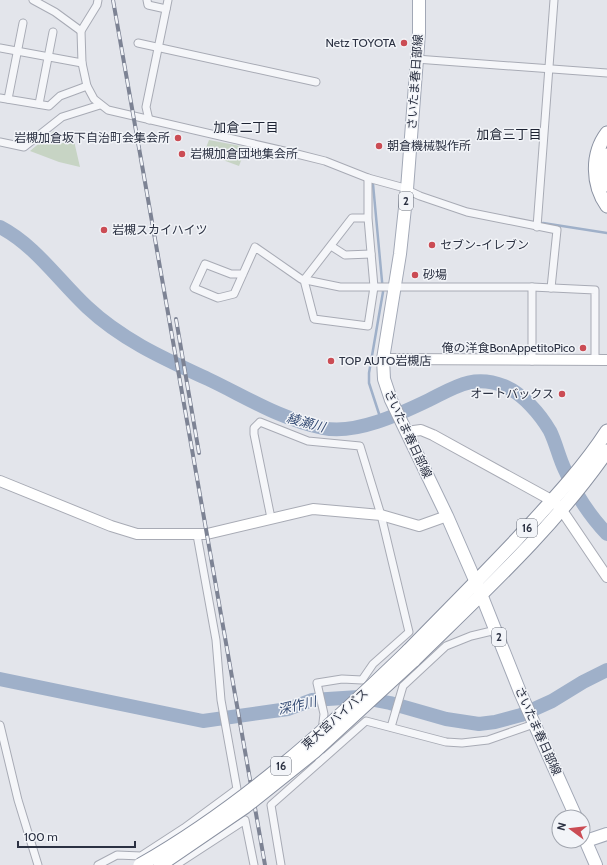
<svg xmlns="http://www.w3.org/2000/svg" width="607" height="865" font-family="Cabin,'Noto Sans JP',sans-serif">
<rect width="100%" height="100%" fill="#e3e5eb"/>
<g fill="#c7d4c4">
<path d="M54,131L57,144L74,141L80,167L59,162L30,151Z"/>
<path d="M209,140L246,147L239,166L204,153Z"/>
</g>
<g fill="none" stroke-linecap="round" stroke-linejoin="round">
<g stroke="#9fb0c9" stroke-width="2.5">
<path d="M373,184L383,292L369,373V383L381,420"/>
<path d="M543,223L607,233"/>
</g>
<g stroke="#9fb0c9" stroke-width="14">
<path d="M0,227C35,245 59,281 87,307C122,340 165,359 208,379C248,398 278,418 323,428C355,435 400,414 429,400C455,387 473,374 504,386C523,394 540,414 550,431C556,443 559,458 565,470C575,493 590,516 607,534"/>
<path d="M0,679L203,721L288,709L312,700L359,697L390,703L446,719L479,724L495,722L521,715L552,701L583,682L607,670"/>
</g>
<defs>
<g id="street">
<path d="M33,0L55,12L81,31"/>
<path d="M98,0L97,5L81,31L82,63L87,86L94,99L108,110L297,154L325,161L368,178L401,187L420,196L467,212L557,230L551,288"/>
<path d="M147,0L148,5L166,9"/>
<path d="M138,43L316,82"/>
<path d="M0,48L82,63"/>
<path d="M416,59L607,73"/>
<path d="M0,98L49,106L60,96L87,86"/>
<path d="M8,99L23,23"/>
<path d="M39,104L53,32"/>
<path d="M149,120L146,107L168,0"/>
<path d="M0,142L24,147L62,117L100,105"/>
<path d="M368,178V218L374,287L368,326L314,319L304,280L352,218H368"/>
<path d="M537,227L554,0"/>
<path d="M331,246L345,255L371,254"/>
<path d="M243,274H231L205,264L194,288L218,298L234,294L255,247L301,279L340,287H532L595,290V360"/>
<path d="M532,287V361"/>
<path d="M271,518L254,434V428L260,422L308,441L360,446L381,515L409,632L373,664L362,680L342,679L317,683L324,714L322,731"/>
<path d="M0,725L18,800L38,865"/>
<path d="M391,727L403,686L446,646L471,636L496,630"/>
<path d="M319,762L321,746"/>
<path d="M98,865L117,855L141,856L184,828L237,789L221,700L216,640L197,535"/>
<path d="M176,865L245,820L254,865"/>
<path d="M281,865L271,805L366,721L446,742L462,743L488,740L534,724"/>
</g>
<g id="secondary">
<path d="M383,359L607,360"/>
<path d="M406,432L421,430L433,435L553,501L561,509L607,577"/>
<path d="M0,481L111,526L137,534H207L313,509L381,515L419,526L447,516"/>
</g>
<g id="primary">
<path d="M419,0V33L407,189L400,254L383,359L384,379L391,400L447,516L481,594L520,692L576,817"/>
<path d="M583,835L596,865"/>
<path d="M586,841L607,834"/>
</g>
<g id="highway">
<path d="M607,133C591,154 592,185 607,206"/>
<path d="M607,155L605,168L607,185"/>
<path d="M408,651C444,614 480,578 516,540C548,505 581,471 607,431"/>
<path d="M413,661C481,594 553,529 607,451"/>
</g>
</defs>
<use href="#street" stroke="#a8abb5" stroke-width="9"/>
<use href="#secondary" stroke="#a8abb5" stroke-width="12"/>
<use href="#primary" stroke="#a2a8b6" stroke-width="14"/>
<use href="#highway" stroke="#8a91a1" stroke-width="15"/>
<use href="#street" stroke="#f5f6f9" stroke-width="7"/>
<use href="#secondary" stroke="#fff" stroke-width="10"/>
<use href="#primary" stroke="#fff" stroke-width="12"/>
<use href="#highway" stroke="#fff" stroke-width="13"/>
<defs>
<g id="rail">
<path d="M113,0L265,865"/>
<path d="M176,319L199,453"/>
</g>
</defs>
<use href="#rail" stroke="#7d8394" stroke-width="4"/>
<use href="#rail" stroke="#f2f4f8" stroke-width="2.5" stroke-dasharray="8" stroke-linecap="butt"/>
<defs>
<g id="highway-bridge">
<path d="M140,865C240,808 326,731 408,651"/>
<path d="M160,865L245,807L314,752L413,661"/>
</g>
</defs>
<use href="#highway-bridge" stroke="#8a91a1" stroke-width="15" stroke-linecap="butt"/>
<use href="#highway-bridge" stroke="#fff" stroke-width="13"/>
</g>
<g fill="#cb4c54" stroke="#f2f4f8" stroke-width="1.5">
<circle cx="404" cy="43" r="4"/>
<circle cx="178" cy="138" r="4"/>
<circle cx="379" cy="146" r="4"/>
<circle cx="182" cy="154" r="4"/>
<circle cx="104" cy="230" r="4"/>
<circle cx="432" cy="245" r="4"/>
<circle cx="415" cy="275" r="4"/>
<circle cx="583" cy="348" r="4"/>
<circle cx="331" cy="361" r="4"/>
<circle cx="562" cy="394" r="4"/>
</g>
<g text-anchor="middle" stroke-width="3" stroke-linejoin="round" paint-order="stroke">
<g fill="#f2f4f8" stroke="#676c79" stroke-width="1">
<rect x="399" y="192" width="14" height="18" rx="3"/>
<rect x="517" y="519" width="20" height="18" rx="3"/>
<rect x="492" y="628" width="14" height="18" rx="3"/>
<rect x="271" y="757" width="20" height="18" rx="3"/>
</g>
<g font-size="11" font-weight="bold" fill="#2b3142">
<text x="406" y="205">2</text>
<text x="527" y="532">16</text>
<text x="499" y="641">2</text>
<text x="281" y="770">16</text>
</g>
<g font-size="12" fill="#2b3142" stroke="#f2f4f8" text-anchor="start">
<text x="396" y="47" text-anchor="end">Netz TOYOTA</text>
<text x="170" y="142" text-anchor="end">岩槻加倉坂下自治町会集会所</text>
<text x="387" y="150">朝倉機械製作所</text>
<text x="190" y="158">岩槻加倉団地集会所</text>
<text x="112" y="234">岩槻スカイハイツ</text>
<text x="440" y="249">セブン-イレブン</text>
<text x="423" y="279">砂場</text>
<text x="575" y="352" text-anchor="end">俺の洋食BonAppetitoPico</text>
<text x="339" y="365">TOP AUTO岩槻店</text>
<text x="554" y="398" text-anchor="end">オートバックス</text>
</g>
<g font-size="12" fill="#2b3142" stroke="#f2f4f8">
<text transform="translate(415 82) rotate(-86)" y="4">さいたま春日部線</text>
<text transform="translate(408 434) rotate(65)" y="4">さいたま春日部線</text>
<text transform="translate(335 719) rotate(-42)" y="4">東大宮バイパス</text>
<text transform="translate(538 731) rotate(66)" y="4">さいたま春日部線</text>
</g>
<g font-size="13" fill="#1d2333" stroke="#f2f4f8">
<text x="246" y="132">加倉二丁目</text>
<text x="509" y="139">加倉三丁目</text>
</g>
<g font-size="13" font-style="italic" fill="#364d75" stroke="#f2f4f8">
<text transform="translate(306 422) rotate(15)" y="5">綾瀬川</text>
<text transform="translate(297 705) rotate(-13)" y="5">深作川</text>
</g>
</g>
<g transform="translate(571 829) rotate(285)"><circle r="19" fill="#f2f4f8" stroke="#a2a6af"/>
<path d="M0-3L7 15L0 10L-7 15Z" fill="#cb4c54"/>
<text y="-6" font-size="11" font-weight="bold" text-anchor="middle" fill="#2b3142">N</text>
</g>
<path d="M18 841v6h117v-6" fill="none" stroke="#2b3142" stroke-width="2"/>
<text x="24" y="841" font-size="12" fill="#2b3142" stroke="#f2f4f8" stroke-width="3" paint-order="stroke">100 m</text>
</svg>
